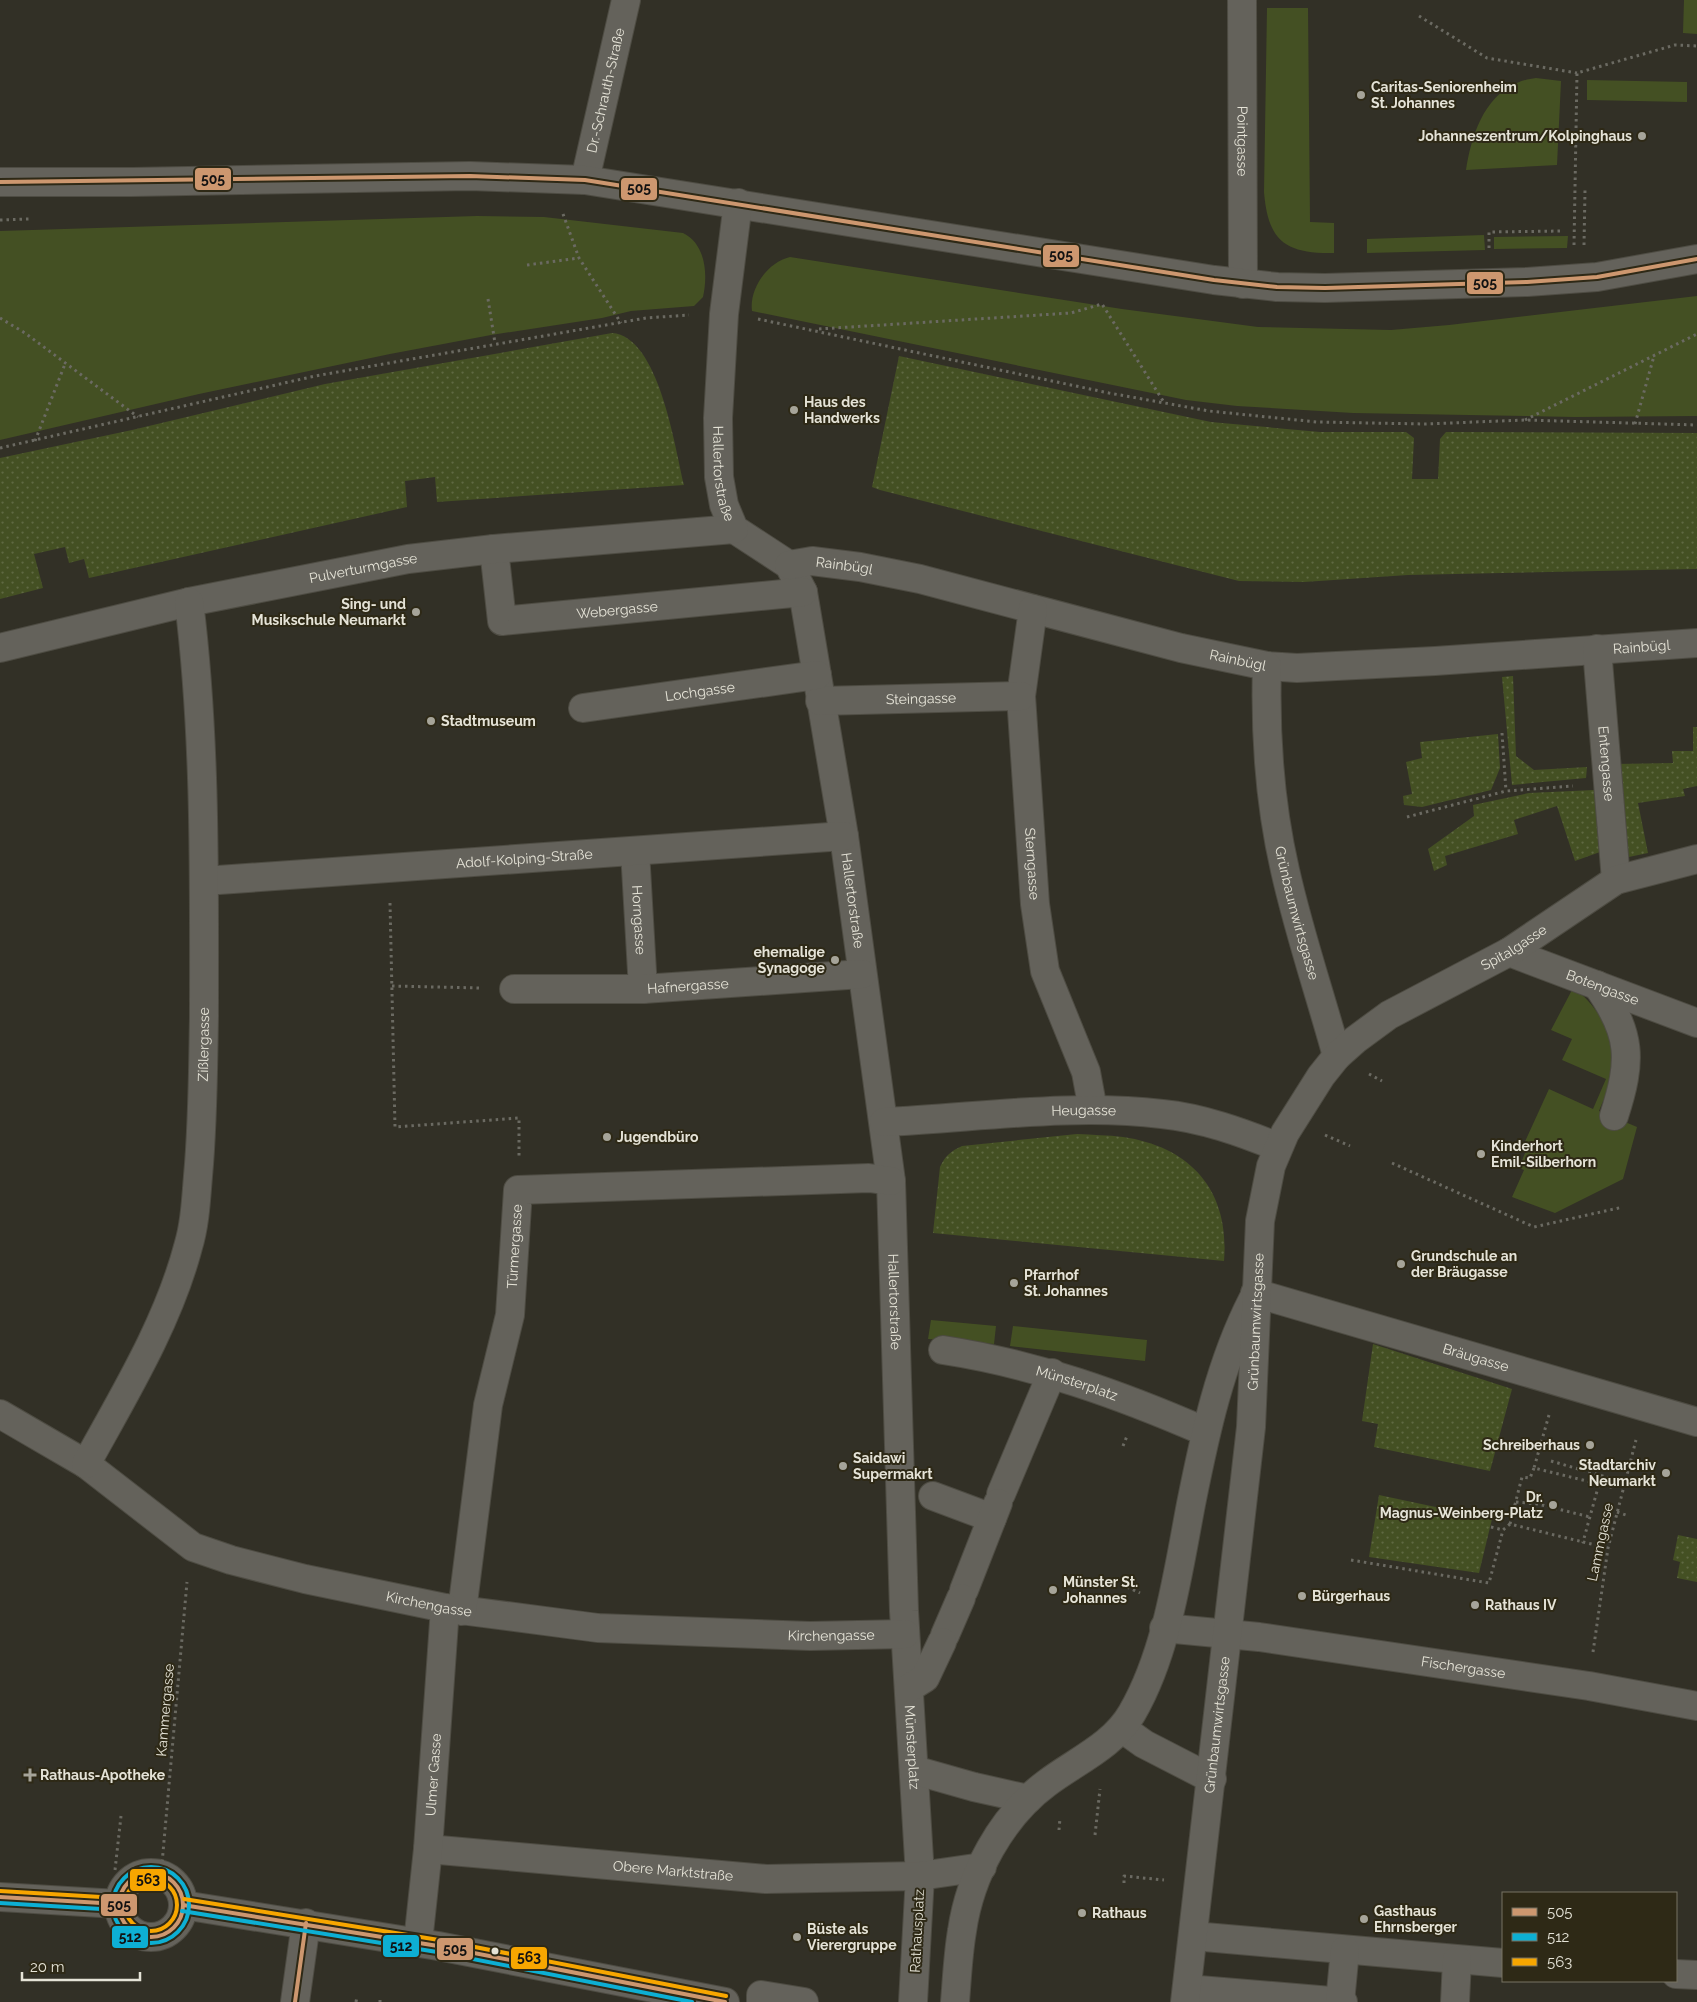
<svg xmlns="http://www.w3.org/2000/svg" width="1697" height="2002" font-family="Raleway,sans-serif">
<defs>
<pattern id="garden-dots" width="8" height="8" patternUnits="userSpaceOnUse" patternTransform="scale(1.25)"><rect width="8" height="8" fill="#445023"/><path d="M2 2h.1M6 6h.1" fill="none" stroke="#5f6942" stroke-width="1.8" stroke-linecap="round"/></pattern>
</defs>
<rect width="100%" height="100%" fill="#323026"/>
<g fill="#445023">
<path d="M1684,0H1697V34L1683,33Z"/>
<path d="M1267,8H1308L1310,222L1334,223V253C1285,254 1268,241 1264,192Z"/>
<path d="M1536,78L1561,81L1557,165L1466,170C1471,138 1483,97 1517,83C1523,80 1530,79 1536,78Z"/>
<path d="M1587,80L1687,82V102L1587,100Z"/>
<path d="M477,216L544,217L683,233C706,244 708,275 703,297L694,306L631,311L602,318L491,335L390,354L199,394L0,440V231Z"/>
<path d="M1484,235L1485,250L1367,253V239Z"/>
<path d="M1568,236L1567,248L1494,249V237Z"/>
<path d="M790,257L1122,309L1258,327L1391,330L1449,325L1697,296V416L1575,417L1353,413L1237,406L1186,400L752,311C749,288 768,262 790,257Z"/>
<path d="M1573,988C1595,1002 1616,1036 1614,1063C1613,1080 1605,1096 1599,1111L1637,1127L1623,1179L1555,1213L1512,1197L1524,1170L1519,1168L1527,1148L1523,1146L1549,1089L1593,1109L1606,1079L1562,1060L1572,1039L1551,1030Z"/>
<path d="M931,1320L996,1326L994,1344L928,1339Z"/>
<path d="M1013,1326L1147,1340L1145,1361L1010,1346Z"/>
</g>
<g fill="url(#garden-dots)">
<path d="M612,333C659,336 675,448 684,485L437,502L435,477L405,481L407,507L89,578L84,559L69,563L65,547L34,554L43,588L0,599V458L132,430L325,384Z"/>
<path d="M899,356L1211,422L1320,432H1406L1414,438L1412,479H1438L1440,439L1446,432L1697,433V569L1408,575L1304,582L1239,581L880,490L872,487Z"/>
<path d="M1513,676L1516,756L1534,770L1587,767L1586,778L1512,785L1502,677Z"/>
<path d="M1693,727H1697V786L1683,789L1685,796L1638,803L1648,853L1624,858L1615,764L1673,763L1672,751H1693Z"/>
<path d="M1498,734L1500,768L1491,790L1422,807L1404,805L1403,796L1412,794L1406,762L1422,758L1420,742Z"/>
<path d="M1594,790L1600,852L1575,861L1557,806L1514,820L1518,834L1445,856L1447,865L1434,871L1428,849L1474,816L1473,805L1529,793Z"/>
<path d="M1077,1134C1092,1135 1108,1135 1123,1137C1192,1147 1230,1192 1224,1261L933,1233L940,1167C945,1156 951,1151 962,1146Z"/>
<path d="M1373,1344L1512,1389L1490,1471L1374,1447L1378,1424L1362,1421Z"/>
<path d="M1379,1495L1492,1519L1479,1573L1369,1557Z"/>
<path d="M1678,1535L1697,1539V1582L1677,1578L1680,1562L1673,1560Z"/>
</g>
<g fill="none" stroke-linecap="round" stroke-linejoin="round">
<defs>
<g id="minor">
<path id="s1" d="M1242,0L1243,284"/>
<path id="s2" d="M585,180L626,0"/>
<path d="M0,182H132L470,176L585,180L1214,280L1277,287L1325,288L1527,282L1597,277L1697,259"/>
<path id="s3" d="M738,203L724,314L718,418L719,477L724,505L734,529L789,565L803,592L844,836L891,1181L904,1611L920,1876L913,2002"/>
<path id="s4" d="M494,549L502,621L803,592"/>
<path id="s5" d="M789,565L812,561L860,567L920,579L1181,648L1267,666L1297,668L1435,661L1697,643"/>
<path id="s6" d="M1033,609L1021,696L1035,904L1045,971L1086,1072L1093,1110"/>
<path id="s7" d="M0,648L189,602L408,559L494,549L734,529"/>
<path id="s8" d="M1597,649L1616,880"/>
<path id="s9" d="M1267,666C1265,733 1270,805 1285,870C1299,933 1320,994 1337,1056"/>
<path id="s10" d="M820,701L1021,696"/>
<path id="s11" d="M583,708L817,675"/>
<path id="s12" d="M635,851L643,989"/>
<path id="s13" d="M204,881L844,836"/>
<path id="s14" d="M1509,952L1697,1023"/>
<path d="M1597,985C1632,1034 1632,1060 1614,1116"/>
<path id="s15" d="M514,989H643L862,974"/>
<path id="s16" d="M884,1122C976,1118 1070,1103 1162,1114C1202,1118 1241,1132 1278,1147"/>
<path id="s17" d="M1255,1293L1697,1422"/>
<path id="s18" d="M943,1350C1035,1364 1121,1395 1206,1432"/>
<path id="s19" d="M0,1414L86,1464L193,1547L231,1560L305,1579L445,1608L598,1628L810,1636L905,1634"/>
<path id="s20" d="M86,1464C124,1395 168,1323 188,1247C195,1224 196,1200 198,1176C203,1123 203,1069 204,1016C204,878 206,739 189,602"/>
<path d="M1001,1494L1052,1373"/>
<path d="M933,1496L992,1518"/>
<path d="M964,1590L998,1503"/>
<path id="s21" d="M462,1611L488,1405L510,1315L518,1190L869,1178L891,1181"/>
<path id="s22" d="M1164,1628L1259,1637L1589,1686L1697,1706"/>
<path d="M945,1635L961,1598"/>
<path d="M909,1688L925,1678L942,1642"/>
<path d="M1123,1729L1144,1744L1212,1779"/>
<path d="M914,1770L974,1787L1028,1799"/>
<path id="s23" d="M428,1849L766,1879L920,1876L982,1867"/>
<circle cx="151" cy="1905" r="32"/>
<path d="M0,1897L118,1904"/>
<path d="M183,1905L438,1946L725,2002"/>
<path d="M1193,1936L1503,1963"/>
<path id="s24" d="M418,1942L428,1849L445,1608"/>
<path d="M1676,1974L1697,1975"/>
<path d="M1187,1989L1343,2002"/>
<path d="M295,2002L306,1923"/>
<path d="M761,2002V1995L804,2002"/>
<path d="M955,2002C957,1978 958,1954 962,1931C970,1875 1001,1817 1047,1783C1076,1761 1113,1746 1132,1713C1167,1653 1178,1572 1191,1504C1205,1434 1220,1363 1253,1299"/>
<path id="s25" d="M1185,2002L1251,1427L1260,1221L1271,1166L1285,1133L1321,1076L1337,1056L1355,1040L1389,1015L1509,952L1616,880L1697,859"/>
<path d="M1340,2002L1345,1950"/>
<path d="M1455,2002L1457,1960"/>
</g>
</defs>
<use href="#minor" stroke="#4e4c43" stroke-width="30"/>
<g stroke="#6b6a62" stroke-width="3" stroke-dasharray="2.5 4" stroke-linecap="butt">
<path d="M1419,16L1487,58L1577,73"/>
<path d="M563,214L579,258L621,323"/>
<path d="M0,220L29,219"/>
<path d="M1574,245L1577,73L1675,45L1697,46"/>
<path d="M1584,245L1585,190"/>
<path d="M1489,248V232L1562,231"/>
<path d="M527,265L579,258"/>
<path d="M488,299L495,343"/>
<path d="M0,318L25,333L138,417"/>
<path d="M758,319L1109,393L1209,411L1317,422L1425,424L1525,420L1697,425"/>
<path d="M819,329L1071,313L1102,304L1165,404"/>
<path d="M1525,420L1697,334"/>
<path d="M1635,424L1654,356"/>
<path d="M35,441L65,364"/>
<path d="M0,448L315,376L646,318L689,315"/>
<path d="M1502,733L1506,791"/>
<path d="M1407,817L1506,791L1573,786"/>
<path d="M390,903L395,1127L519,1118V1157"/>
<path d="M392,986L481,988"/>
<path d="M1369,1074L1382,1081"/>
<path d="M1325,1135L1350,1146"/>
<path d="M1392,1163L1534,1227L1623,1207"/>
<path d="M1549,1415L1534,1468L1599,1484L1583,1542L1608,1548"/>
<path d="M1123,1446L1127,1436"/>
<path d="M1551,1461L1613,1479L1611,1487L1599,1484"/>
<path d="M1534,1468L1530,1478L1522,1477L1510,1524L1583,1542"/>
<path d="M1516,1502L1538,1504L1590,1517"/>
<path d="M1617,1512L1626,1515"/>
<path d="M1491,1527L1503,1530"/>
<path d="M1351,1560L1489,1583L1503,1530L1510,1524"/>
<path d="M1127,1587L1140,1593"/>
<path d="M1593,1652L1608,1548L1636,1440"/>
<path d="M1059,1830L1060,1818"/>
<path d="M1095,1835L1100,1789"/>
<path d="M115,1870L121,1816"/>
<path d="M161,1875L187,1582"/>
<path d="M1124,1883V1876L1164,1880"/>
<path d="M356,2002L357,1996"/>
<path d="M380,2002V2000"/>
</g>
<use href="#minor" stroke="#64625b" stroke-width="28"/>
<defs>
<g id="bus-1">
<path d="M0,182L470,176L585,180L1214,280L1277,287L1325,288L1527,282L1597,277L1697,259"/>
<circle cx="151" cy="1905" r="32"/>
<path d="M0,1897L118,1904"/>
<path d="M183,1905L438,1946L725,2002"/>
<path d="M295,2002L306,1923"/>
</g>
<g id="bus-2">
<circle cx="151" cy="1905" r="38"/>
<path d="M0,1903L118,1910"/>
<path d="M182,1911L437,1952L692,2002"/>
</g>
<g id="bus-3">
<circle cx="151" cy="1905" r="26"/>
<path d="M0,1891L118,1898"/>
<path d="M184,1899L439,1940L726,1996"/>
</g>
</defs>
<use href="#bus-1" stroke="#2e2916" stroke-width="8"/>
<use href="#bus-2" stroke="#2e2916" stroke-width="8"/>
<use href="#bus-3" stroke="#2e2916" stroke-width="8"/>
<use href="#bus-1" stroke="#cd976f" stroke-width="4"/>
<use href="#bus-2" stroke="#0dafd3" stroke-width="4"/>
<use href="#bus-3" stroke="#f7a600" stroke-width="4"/>
</g>
<g fill="#a6a499" stroke="#2e2916" stroke-width="2">
<circle cx="1361" cy="95" r="5"/>
<circle cx="1642" cy="136" r="5"/>
<circle cx="794" cy="410" r="5"/>
<circle cx="416" cy="612" r="5"/>
<circle cx="431" cy="721" r="5"/>
<circle cx="835" cy="960" r="5"/>
<circle cx="607" cy="1137" r="5"/>
<circle cx="1481" cy="1154" r="5"/>
<circle cx="1401" cy="1264" r="5"/>
<circle cx="1014" cy="1283" r="5"/>
<circle cx="1590" cy="1445" r="5"/>
<circle cx="843" cy="1466" r="5"/>
<circle cx="1666" cy="1473" r="5"/>
<circle cx="1553" cy="1505" r="5"/>
<circle cx="1053" cy="1590" r="5"/>
<circle cx="1302" cy="1596" r="5"/>
<circle cx="1475" cy="1605" r="5"/>
<path d="M27.5 1767.5h5v5h5v5h-5v5h-5v-5h-5v-5h5z"/>
<circle cx="1082" cy="1913" r="5"/>
<circle cx="1364" cy="1919" r="5"/>
<circle cx="797" cy="1937" r="5"/>
</g>
<circle fill="#e5e3d7" stroke="#2e2916" stroke-width="2" cx="495" cy="1951" r="4.5"/>
<g text-anchor="middle" stroke-width="4" stroke-linejoin="round" paint-order="stroke">
<g font-size="14" font-weight="bold" fill="#e5e3d7" stroke="#2e2916" text-anchor="start">
<text x="1371" y="92">Caritas-Seniorenheim<tspan x="1371" dy="16">St. Johannes</tspan></text>
<text x="1632" y="141" text-anchor="end">Johanneszentrum/Kolpinghaus</text>
<text x="804" y="407">Haus des<tspan x="804" dy="16">Handwerks</tspan></text>
<text x="406" y="609" text-anchor="end">Sing- und<tspan x="406" dy="16">Musikschule Neumarkt</tspan></text>
<text x="441" y="726">Stadtmuseum</text>
<text x="825" y="957" text-anchor="end">ehemalige<tspan x="825" dy="16">Synagoge</tspan></text>
<text x="617" y="1142">Jugendbüro</text>
<text x="1491" y="1151">Kinderhort<tspan x="1491" dy="16">Emil-Silberhorn</tspan></text>
<text x="1411" y="1261">Grundschule an<tspan x="1411" dy="16">der Bräugasse</tspan></text>
<text x="1024" y="1280">Pfarrhof<tspan x="1024" dy="16">St. Johannes</tspan></text>
<text x="1580" y="1450" text-anchor="end">Schreiberhaus</text>
<text x="853" y="1463">Saidawi<tspan x="853" dy="16">Supermakrt</tspan></text>
<text x="1656" y="1470" text-anchor="end">Stadtarchiv<tspan x="1656" dy="16">Neumarkt</tspan></text>
<text x="1543" y="1502" text-anchor="end">Dr.<tspan x="1543" dy="16">Magnus-Weinberg-Platz</tspan></text>
<text x="1063" y="1587">Münster St.<tspan x="1063" dy="16">Johannes</tspan></text>
<text x="1312" y="1601">Bürgerhaus</text>
<text x="1485" y="1610">Rathaus IV</text>
<text x="40" y="1780">Rathaus-Apotheke</text>
<text x="1374" y="1916">Gasthaus<tspan x="1374" dy="16">Ehrnsberger</tspan></text>
<text x="1092" y="1918">Rathaus</text>
<text x="807" y="1934">Büste als<tspan x="807" dy="16">Vierergruppe</tspan></text>
</g>
<g font-size="14" fill="#e5e3d7" stroke="#2e2916">
<text dy="5" stroke="none"><textPath href="#s2" startOffset="92">Dr.-Schrauth-Straße</textPath></text>
<text dy="5" stroke="none"><textPath href="#s1" startOffset="141">Pointgasse</textPath></text>
<text dy="5" stroke="none"><textPath href="#s3" startOffset="272">Hallertorstraße</textPath></text>
<text dy="5" stroke="none"><textPath href="#s5" startOffset="56">Rainbügl</textPath></text>
<text dy="5" stroke="none"><textPath href="#s7" startOffset="372">Pulverturmgasse</textPath></text>
<text dy="5" stroke="none"><textPath href="#s4" startOffset="188">Webergasse</textPath></text>
<text dy="5" stroke="none"><textPath href="#s5" startOffset="866">Rainbügl</textPath></text>
<text dy="5" stroke="none"><textPath href="#s5" startOffset="461">Rainbügl</textPath></text>
<text dy="5" stroke="none"><textPath href="#s11" startOffset="118">Lochgasse</textPath></text>
<text dy="5" stroke="none"><textPath href="#s10" startOffset="101">Steingasse</textPath></text>
<text dy="5" stroke="none"><textPath href="#s8" startOffset="115">Entengasse</textPath></text>
<text dy="5" stroke="none"><textPath href="#s13" startOffset="321">Adolf-Kolping-Straße</textPath></text>
<text dy="5" stroke="none"><textPath href="#s6" startOffset="256">Sterngasse</textPath></text>
<text dy="5" stroke="none"><textPath href="#s3" startOffset="738">Hallertorstraße</textPath></text>
<text dy="5" stroke="none"><textPath href="#s9" startOffset="250">Grünbaumwirtsgasse</textPath></text>
<text dy="5" stroke="none"><textPath href="#s12" startOffset="69">Horngasse</textPath></text>
<text dy="5" stroke="none"><textPath href="#s25" startOffset="1178">Spitalgasse</textPath></text>
<text dy="5" stroke="none"><textPath href="#s15" startOffset="174">Hafnergasse</textPath></text>
<text dy="5" stroke="none"><textPath href="#s14" startOffset="100">Botengasse</textPath></text>
<text dy="5" stroke="none"><textPath href="#s20" startOffset="444">Zißlergasse</textPath></text>
<text dy="5" stroke="none"><textPath href="#s16" startOffset="200">Heugasse</textPath></text>
<text dy="5" stroke="none"><textPath href="#s21" startOffset="369">Türmergasse</textPath></text>
<text dy="5" stroke="none"><textPath href="#s3" startOffset="1142">Hallertorstraße</textPath></text>
<text dy="5" stroke="none"><textPath href="#s25" startOffset="684">Grünbaumwirtsgasse</textPath></text>
<text dy="5" stroke="none"><textPath href="#s17" startOffset="230">Bräugasse</textPath></text>
<text dy="5" stroke="none"><textPath href="#s18" startOffset="138">Münsterplatz</textPath></text>
<text transform="translate(1600 1542) rotate(-78)" y="5">Lammgasse</text>
<text dy="5" stroke="none"><textPath href="#s19" startOffset="478">Kirchengasse</textPath></text>
<text dy="5" stroke="none"><textPath href="#s19" startOffset="882">Kirchengasse</textPath></text>
<text dy="5" stroke="none"><textPath href="#s22" startOffset="302">Fischergasse</textPath></text>
<text transform="translate(165 1710) rotate(-85)" y="5">Kammergasse</text>
<text dy="5" stroke="none"><textPath href="#s25" startOffset="279">Grünbaumwirtsgasse</textPath></text>
<text dy="5" stroke="none"><textPath href="#s3" startOffset="1588">Münsterplatz</textPath></text>
<text dy="5" stroke="none"><textPath href="#s24" startOffset="168">Ulmer Gasse</textPath></text>
<text dy="5" stroke="none"><textPath href="#s23" startOffset="246">Obere Marktstraße</textPath></text>
<text transform="translate(917 1931) rotate(-87)" y="5">Rathausplatz</text>
</g>
</g>
<g stroke="#2e2916" stroke-width="2">
<rect x="194" y="167" width="38" height="24" rx="5" fill="#cd976f"/>
<rect x="620" y="177" width="38" height="24" rx="5" fill="#cd976f"/>
<rect x="1042" y="244" width="38" height="24" rx="5" fill="#cd976f"/>
<rect x="1466" y="271" width="38" height="24" rx="5" fill="#cd976f"/>
<rect x="129" y="1868" width="38" height="24" rx="5" fill="#f7a600"/>
<rect x="100" y="1893" width="38" height="24" rx="5" fill="#cd976f"/>
<rect x="111" y="1925" width="38" height="24" rx="5" fill="#0dafd3"/>
<rect x="382" y="1934" width="38" height="24" rx="5" fill="#0dafd3"/>
<rect x="436" y="1937" width="38" height="24" rx="5" fill="#cd976f"/>
<rect x="510" y="1946" width="38" height="24" rx="5" fill="#f7a600"/>
</g>
<g font-size="14" text-anchor="middle" font-weight="bold" fill="#111">
<text x="213" y="184">505</text>
<text x="639" y="193">505</text>
<text x="1061" y="260">505</text>
<text x="1485" y="288">505</text>
<text x="148" y="1884">563</text>
<text x="119" y="1910">505</text>
<text x="130" y="1942">512</text>
<text x="401" y="1951">512</text>
<text x="455" y="1954">505</text>
<text x="529" y="1962">563</text>
</g>
<rect x="1502" y="1892" width="175" height="90" fill="#2e2916" stroke="#777363"/>
<rect x="1512" y="1908" width="25" height="8" fill="#cd976f" stroke="#777363"/>
<text x="1547" y="1917" font-size="15" fill="#e5e3d7">505</text>
<rect x="1512" y="1933" width="25" height="8" fill="#0dafd3" stroke="#777363"/>
<text x="1547" y="1942" font-size="15" fill="#e5e3d7">512</text>
<rect x="1512" y="1958" width="25" height="8" fill="#f7a600" stroke="#777363"/>
<text x="1547" y="1967" font-size="15" fill="#e5e3d7">563</text>
<path d="M22 1972v8h118v-8" fill="none" stroke="#e5e3d7" stroke-width="2.5"/>
<text x="30" y="1972" font-size="15" fill="#e5e3d7" stroke="#2e2916" stroke-width="4" paint-order="stroke">20 m</text>
</svg>
